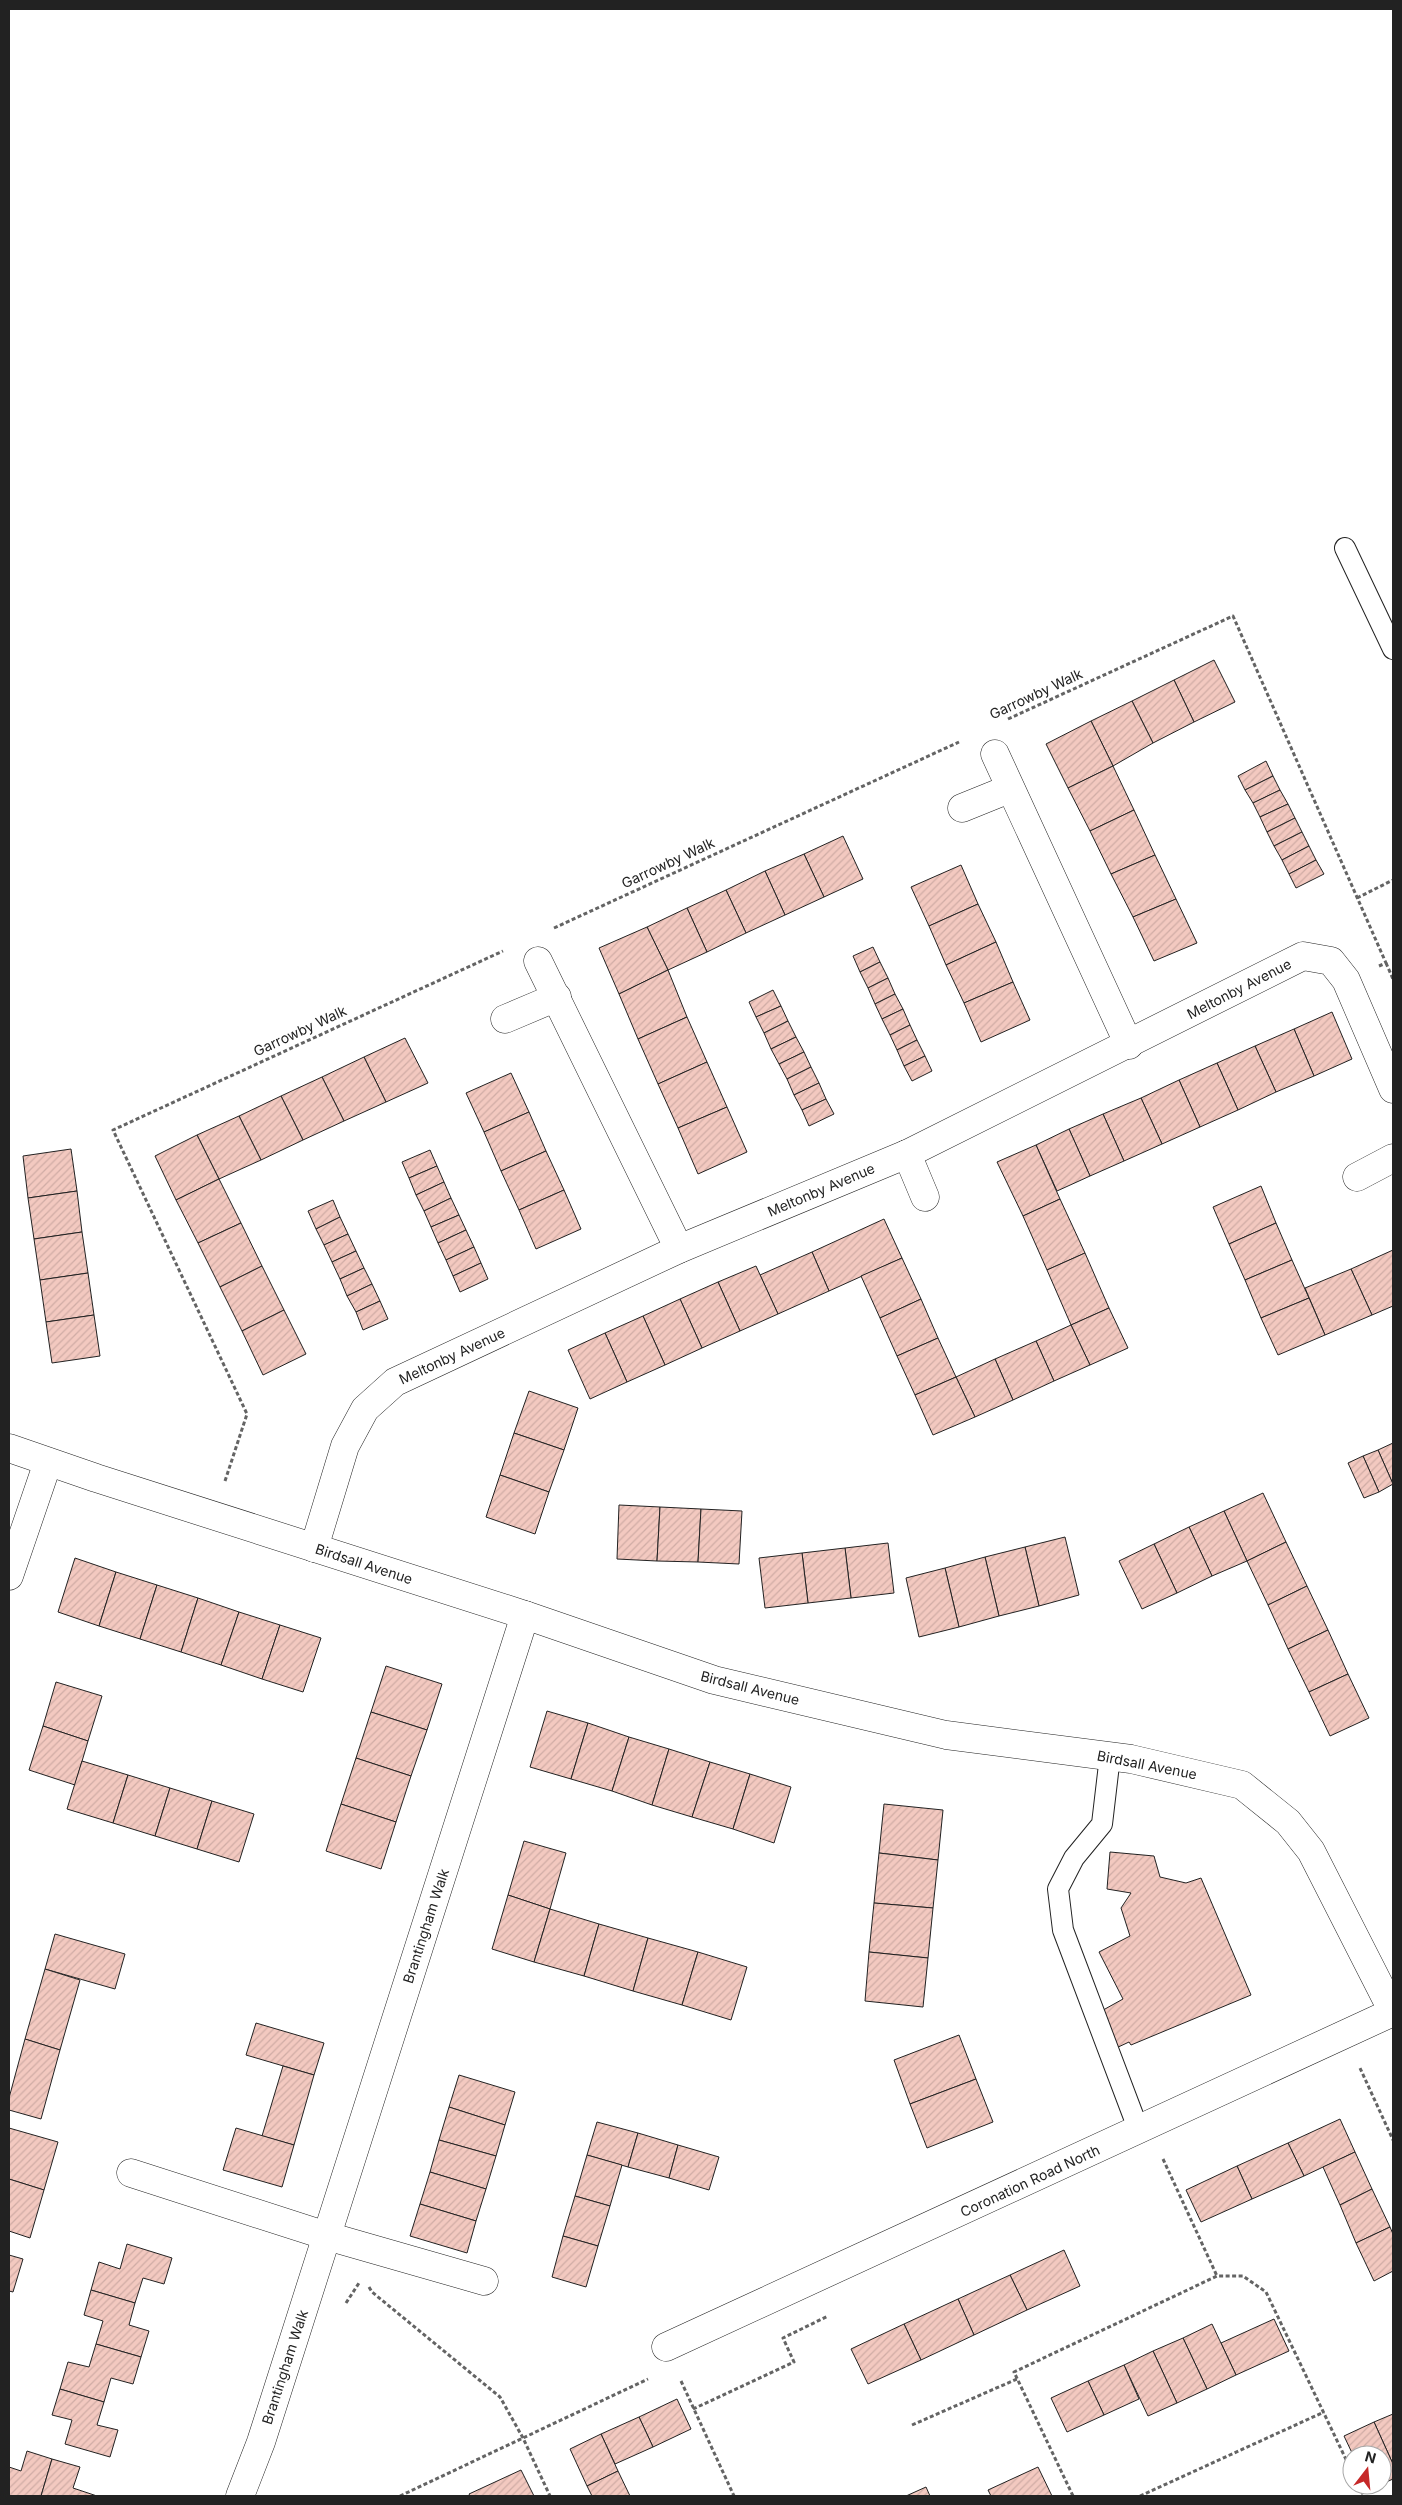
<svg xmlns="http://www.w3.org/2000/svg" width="1402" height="2505" font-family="Inter,sans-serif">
<defs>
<pattern id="building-hatch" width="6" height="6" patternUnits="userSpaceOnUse" patternTransform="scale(1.25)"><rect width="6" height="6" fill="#f3c9c0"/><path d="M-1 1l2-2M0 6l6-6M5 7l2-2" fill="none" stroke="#d0aca5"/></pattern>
</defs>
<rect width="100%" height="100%" fill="#fff"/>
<g fill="url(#building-hatch)" stroke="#222">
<path d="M1214,660L1235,702L1194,722L1174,680Z"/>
<path d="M1174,680L1194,722L1153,743L1132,701Z"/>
<path d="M1132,701L1153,743L1113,766L1091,721Z"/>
<path d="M1091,721L1113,766L1068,788L1046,744Z"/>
<path d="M1266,761L1273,776L1245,790L1238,776Z"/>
<path d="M1113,766L1134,810L1090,831L1068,788Z"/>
<path d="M1273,776L1280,790L1253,803L1245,790Z"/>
<path d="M1280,790L1288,804L1260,817L1253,803Z"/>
<path d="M1288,804L1295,818L1267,832L1260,817Z"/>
<path d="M1134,810L1155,855L1111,874L1090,831Z"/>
<path d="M1295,818L1302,832L1274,846L1267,832Z"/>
<path d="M1302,832L1309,846L1282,860L1274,846Z"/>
<path d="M843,836L863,879L824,897L804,854Z"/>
<path d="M1309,846L1316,860L1289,874L1282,860Z"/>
<path d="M804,854L824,897L785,915L765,871Z"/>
<path d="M1155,855L1176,899L1133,917L1111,874Z"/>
<path d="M1316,860L1324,874L1296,888L1289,874Z"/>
<path d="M961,865L978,904L929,926L911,887Z"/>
<path d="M765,871L785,915L746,933L726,890Z"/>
<path d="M726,890L746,933L707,952L687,908Z"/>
<path d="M1176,899L1197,943L1154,961L1133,917Z"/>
<path d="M978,904L996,942L946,965L929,926Z"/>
<path d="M687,908L707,952L668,970L647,927Z"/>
<path d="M647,927L668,970L619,994L599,948Z"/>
<path d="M996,942L1013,982L964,1003L946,965Z"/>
<path d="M873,947L880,962L860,972L853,956Z"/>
<path d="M880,962L888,978L868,988L860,972Z"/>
<path d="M668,970L687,1017L638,1039L619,994Z"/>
<path d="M888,978L895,994L875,1004L868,988Z"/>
<path d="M1013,982L1030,1020L981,1042L964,1003Z"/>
<path d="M773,990L781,1006L756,1017L749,1002Z"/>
<path d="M895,994L903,1009L882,1019L875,1004Z"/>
<path d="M781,1006L788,1021L764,1033L756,1017Z"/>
<path d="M903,1009L910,1025L890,1035L882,1019Z"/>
<path d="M1332,1012L1352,1059L1314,1076L1294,1029Z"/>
<path d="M687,1017L707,1062L658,1084L638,1039Z"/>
<path d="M788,1021L796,1037L771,1049L764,1033Z"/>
<path d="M910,1025L917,1040L897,1050L890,1035Z"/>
<path d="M1294,1029L1314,1076L1276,1092L1255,1046Z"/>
<path d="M796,1037L804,1052L779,1064L771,1049Z"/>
<path d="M405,1038L428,1083L386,1102L364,1057Z"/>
<path d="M917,1040L925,1056L904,1066L897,1050Z"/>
<path d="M1255,1046L1276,1092L1238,1110L1217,1063Z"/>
<path d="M804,1052L811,1067L787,1079L779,1064Z"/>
<path d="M925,1056L932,1071L912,1081L904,1066Z"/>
<path d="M364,1057L386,1102L344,1121L322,1077Z"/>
<path d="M707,1062L727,1107L678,1128L658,1084Z"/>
<path d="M1217,1063L1238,1110L1200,1127L1179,1080Z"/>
<path d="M811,1067L819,1083L794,1095L787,1079Z"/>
<path d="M511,1073L529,1112L484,1132L466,1093Z"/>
<path d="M322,1077L344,1121L303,1140L281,1096Z"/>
<path d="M1179,1080L1200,1127L1162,1144L1141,1098Z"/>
<path d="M819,1083L826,1099L802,1110L794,1095Z"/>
<path d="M281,1096L303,1140L261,1160L239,1116Z"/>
<path d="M1141,1098L1162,1144L1124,1161L1103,1114Z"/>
<path d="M826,1099L834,1114L809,1126L802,1110Z"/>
<path d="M727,1107L747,1152L698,1174L678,1128Z"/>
<path d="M529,1112L546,1151L501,1171L484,1132Z"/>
<path d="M1103,1114L1124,1161L1090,1176L1069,1129Z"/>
<path d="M239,1116L261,1160L219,1179L197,1135Z"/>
<path d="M1069,1129L1090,1176L1057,1191L1036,1145Z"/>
<path d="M197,1135L219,1179L176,1200L155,1156Z"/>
<path d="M1036,1145L1060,1199L1023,1216L997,1162Z"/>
<path d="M71,1149L77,1191L28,1198L23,1156Z"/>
<path d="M430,1150L437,1166L409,1178L402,1162Z"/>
<path d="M546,1151L564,1190L519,1210L501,1171Z"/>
<path d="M437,1166L444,1182L416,1195L409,1178Z"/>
<path d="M219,1179L241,1223L198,1243L176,1200Z"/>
<path d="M444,1182L451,1198L424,1211L416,1195Z"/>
<path d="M1261,1186L1276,1223L1229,1244L1213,1207Z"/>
<path d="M564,1190L581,1229L536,1249L519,1210Z"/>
<path d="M77,1191L82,1232L34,1239L28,1198Z"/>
<path d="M451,1198L459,1215L431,1227L424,1211Z"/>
<path d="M1060,1199L1085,1253L1047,1270L1023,1216Z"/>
<path d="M333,1200L340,1217L316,1229L308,1211Z"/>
<path d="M459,1215L466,1230L438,1243L431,1227Z"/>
<path d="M340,1217L348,1234L324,1245L316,1229Z"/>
<path d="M884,1219L902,1258L829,1291L812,1252Z"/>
<path d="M241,1223L262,1266L220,1287L198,1243Z"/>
<path d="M1276,1223L1292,1260L1245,1280L1229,1244Z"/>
<path d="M466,1230L474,1247L446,1260L438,1243Z"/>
<path d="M82,1232L88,1273L40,1280L34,1239Z"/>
<path d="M348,1234L356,1251L332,1262L324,1245Z"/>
<path d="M474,1247L481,1263L453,1276L446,1260Z"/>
<path d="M1393,1250V1306L1372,1315L1351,1269Z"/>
<path d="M356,1251L364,1268L340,1279L332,1262Z"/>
<path d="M812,1252L829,1291L778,1314L760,1275Z"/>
<path d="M1085,1253L1109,1308L1071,1325L1047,1270Z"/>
<path d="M902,1258L921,1299L880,1318L861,1276Z"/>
<path d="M1292,1260L1309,1298L1261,1318L1245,1280Z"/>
<path d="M481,1263L488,1279L460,1292L453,1276Z"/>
<path d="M262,1266L284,1310L242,1331L220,1287Z"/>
<path d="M756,1266L778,1314L740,1331L718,1282Z"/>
<path d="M364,1268L372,1284L347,1296L340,1279Z"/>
<path d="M1351,1269L1372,1315L1325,1335L1305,1288Z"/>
<path d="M88,1273L94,1315L46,1322L40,1280Z"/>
<path d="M718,1282L740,1331L702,1348L680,1299Z"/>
<path d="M372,1284L380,1301L356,1312L347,1296Z"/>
<path d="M1309,1298L1325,1335L1278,1355L1261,1318Z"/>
<path d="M680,1299L702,1348L665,1365L643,1316Z"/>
<path d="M921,1299L938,1338L897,1356L880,1318Z"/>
<path d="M380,1301L388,1319L363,1330L356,1312Z"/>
<path d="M1109,1308L1128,1348L1090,1365L1071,1325Z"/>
<path d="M284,1310L306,1354L263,1375L242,1331Z"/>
<path d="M94,1315L100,1356L52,1363L46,1322Z"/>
<path d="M643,1316L665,1365L627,1382L605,1333Z"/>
<path d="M1071,1325L1090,1365L1054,1381L1036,1341Z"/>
<path d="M605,1333L627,1382L590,1399L568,1350Z"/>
<path d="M938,1338L956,1377L915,1395L897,1356Z"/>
<path d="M1036,1341L1054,1381L1013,1400L995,1359Z"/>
<path d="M995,1359L1013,1400L975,1417L956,1377Z"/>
<path d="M956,1377L975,1417L933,1435L915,1395Z"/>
<path d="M529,1391L578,1408L564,1450L514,1433Z"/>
<path d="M514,1433L564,1450L549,1492L500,1475Z"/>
<path d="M1393,1443V1484L1378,1450Z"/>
<path d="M1378,1450L1393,1484L1379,1492L1363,1456Z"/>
<path d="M1363,1456L1379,1492L1364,1498L1348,1463Z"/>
<path d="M500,1475L549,1492L535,1534L486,1517Z"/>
<path d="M1263,1493L1286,1542L1247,1561L1224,1511Z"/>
<path d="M619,1505L660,1507L657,1561L617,1559Z"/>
<path d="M660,1507L701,1509L698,1562L657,1561Z"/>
<path d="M701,1509L742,1511L739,1564L698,1562Z"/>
<path d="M1224,1511L1247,1561L1212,1576L1189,1527Z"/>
<path d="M1189,1527L1212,1576L1177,1593L1154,1544Z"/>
<path d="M1065,1537L1079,1595L1039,1606L1025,1547Z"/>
<path d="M1286,1542L1307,1586L1268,1605L1247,1561Z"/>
<path d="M888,1543L894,1593L851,1598L845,1548Z"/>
<path d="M1154,1544L1177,1593L1142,1609L1119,1561Z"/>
<path d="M1025,1547L1039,1606L999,1616L985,1557Z"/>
<path d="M845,1548L851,1598L808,1603L802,1553Z"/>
<path d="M802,1553L808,1603L765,1608L759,1558Z"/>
<path d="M985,1557L999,1616L959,1627L945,1568Z"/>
<path d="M75,1558L116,1572L99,1626L58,1612Z"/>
<path d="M945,1568L959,1627L919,1637L906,1578Z"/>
<path d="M116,1572L157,1585L140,1639L99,1626Z"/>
<path d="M157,1585L198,1598L181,1652L140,1639Z"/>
<path d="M1307,1586L1328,1630L1288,1649L1268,1605Z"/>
<path d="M198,1598L239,1612L221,1665L181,1652Z"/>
<path d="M239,1612L280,1625L262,1679L221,1665Z"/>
<path d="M280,1625L321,1638L303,1692L262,1679Z"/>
<path d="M1328,1630L1348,1674L1309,1692L1288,1649Z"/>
<path d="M386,1666L442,1684L427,1730L371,1712Z"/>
<path d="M1348,1674L1369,1718L1330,1736L1309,1692Z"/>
<path d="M56,1682L102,1696L88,1741L43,1726Z"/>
<path d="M547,1711L588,1723L571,1779L530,1767Z"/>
<path d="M371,1712L427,1730L411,1776L356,1758Z"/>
<path d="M588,1723L629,1737L612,1791L571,1779Z"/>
<path d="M43,1726L88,1741L75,1785L29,1770Z"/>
<path d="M629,1737L669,1749L652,1805L612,1791Z"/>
<path d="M669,1749L710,1762L692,1817L652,1805Z"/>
<path d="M356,1758L411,1776L396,1822L341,1804Z"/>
<path d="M82,1761L128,1775L113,1823L67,1809Z"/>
<path d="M710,1762L750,1774L733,1829L692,1817Z"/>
<path d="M750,1774L791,1787L774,1843L733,1829Z"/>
<path d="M128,1775L170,1788L155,1836L113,1823Z"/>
<path d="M170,1788L212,1801L197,1849L155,1836Z"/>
<path d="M212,1801L254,1814L239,1862L197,1849Z"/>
<path d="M341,1804L396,1822L381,1869L326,1851Z"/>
<path d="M884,1804L943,1810L938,1860L879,1853Z"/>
<path d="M524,1841L566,1853L550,1909L508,1895Z"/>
<path d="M1110,1852L1154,1856L1160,1877L1186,1883L1201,1878L1251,1995L1131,2045L1129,2042L1114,2049L1096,2014L1123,1999L1099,1952L1130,1936L1121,1908L1131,1893L1107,1889Z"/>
<path d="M879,1853L938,1860L933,1908L874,1903Z"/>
<path d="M508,1895L550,1909L534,1962L492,1949Z"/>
<path d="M874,1903L933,1908L928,1958L869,1952Z"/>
<path d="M550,1909L599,1924L584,1976L534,1962Z"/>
<path d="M599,1924L648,1938L633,1991L584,1976Z"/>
<path d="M55,1934L125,1954L115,1989L45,1969Z"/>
<path d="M648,1938L698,1952L682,2005L633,1991Z"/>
<path d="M698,1952L747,1967L731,2020L682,2005Z"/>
<path d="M869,1952L928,1958L923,2007L865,2001Z"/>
<path d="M45,1969L80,1980L60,2050L25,2039Z"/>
<path d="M256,2023L324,2043L314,2075L246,2055Z"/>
<path d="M959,2035L976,2079L910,2104L894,2060Z"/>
<path d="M25,2039L60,2050L41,2119L9,2110V2098Z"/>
<path d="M283,2066L314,2075L294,2145L262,2136Z"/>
<path d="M459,2075L515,2092L505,2125L449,2107Z"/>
<path d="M976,2079L993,2122L927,2148L910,2104Z"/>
<path d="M449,2107L505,2125L496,2156L439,2140Z"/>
<path d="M1340,2119L1355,2152L1304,2176L1288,2143Z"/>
<path d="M597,2122L638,2133L628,2167L587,2155Z"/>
<path d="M9,2128L58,2142L44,2190L9,2179Z"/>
<path d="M236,2128L294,2145L282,2187L223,2170Z"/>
<path d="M638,2133L678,2145L669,2178L628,2167Z"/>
<path d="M439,2140L496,2156L486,2189L430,2172Z"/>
<path d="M1288,2143L1304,2176L1252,2199L1237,2166Z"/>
<path d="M678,2145L719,2157L709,2190L669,2178Z"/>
<path d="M1355,2152L1372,2189L1340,2205L1323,2167Z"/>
<path d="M587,2155L622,2165L610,2206L575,2196Z"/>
<path d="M1237,2166L1252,2199L1201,2222L1186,2190Z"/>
<path d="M430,2172L486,2189L476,2221L420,2204Z"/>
<path d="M9,2179L44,2190L30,2238L9,2231Z"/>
<path d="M1372,2189L1390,2227L1356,2243L1340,2205Z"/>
<path d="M575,2196L610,2206L598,2246L563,2236Z"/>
<path d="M420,2204L476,2221L467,2253L410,2236Z"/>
<path d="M1390,2227L1393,2234V2271L1374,2281L1356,2243Z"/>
<path d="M563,2236L598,2246L586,2287L552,2277Z"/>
<path d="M127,2244L172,2258L164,2284L143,2278L135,2303L91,2290L99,2262L120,2269Z"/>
<path d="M1064,2250L1080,2286L1027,2310L1010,2275Z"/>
<path d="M9,2255L23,2259L13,2292L9,2291Z"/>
<path d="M1010,2275L1027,2310L974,2335L958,2299Z"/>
<path d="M91,2290L135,2303L129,2325L149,2331L141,2357L96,2344L103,2321L84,2315Z"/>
<path d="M958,2299L974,2335L921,2360L904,2324Z"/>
<path d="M1274,2319L1289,2351L1236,2375L1221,2343Z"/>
<path d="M904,2324L921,2360L868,2384L851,2349Z"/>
<path d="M1212,2324L1236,2375L1207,2389L1183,2338Z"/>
<path d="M1183,2338L1207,2389L1177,2403L1153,2351Z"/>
<path d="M96,2344L141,2357L133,2384L111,2378L104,2402L60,2389L68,2362L89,2367Z"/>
<path d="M1153,2351L1177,2403L1148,2416L1124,2365Z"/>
<path d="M1124,2365L1139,2399L1104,2415L1088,2381Z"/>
<path d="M1088,2381L1104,2415L1067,2432L1051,2398Z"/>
<path d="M60,2389L104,2402L97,2425L118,2430L110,2457L65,2444L72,2420L52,2415Z"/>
<path d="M677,2399L691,2429L653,2447L639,2417Z"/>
<path d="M1393,2414V2464L1374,2422Z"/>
<path d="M639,2417L653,2447L615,2464L601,2434Z"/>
<path d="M1374,2422L1393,2464V2479L1382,2484V2455H1353L1344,2436Z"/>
<path d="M601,2434L618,2471L587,2486L570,2449Z"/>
<path d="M27,2451L52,2459L41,2496H9V2467L21,2471Z"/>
<path d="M52,2459L80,2467L73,2488L97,2496H41Z"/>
<path d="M1038,2467L1052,2496H991L988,2490Z"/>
<path d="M521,2470L534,2496H470L469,2494Z"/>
<path d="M618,2471L630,2496H592L587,2486Z"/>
<path d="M926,2487L930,2496H906Z"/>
</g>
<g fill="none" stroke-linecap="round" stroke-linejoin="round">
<defs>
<g id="lane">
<path d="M1345,548L1393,649"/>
<path d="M1110,1756L1102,1824L1074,1858L1058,1889L1063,1930L1139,2131"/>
</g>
<g id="street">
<path d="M995,754L1129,1045"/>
<path d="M962,808L1009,789"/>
<path d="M538,961L679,1249"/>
<path d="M505,1019L557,997"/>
<path d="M907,1154L925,1197"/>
<path d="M1357,1177L1393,1158"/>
<path d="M9,1448L96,1478L525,1615L714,1680L946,1735L1131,1759L1242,1785L1288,1822L1311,1851L1393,2012"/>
<path d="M314,1548L345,1446L365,1409L395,1382L679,1249L907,1154L1303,956L1331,961L1346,980L1393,1089"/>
<path d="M9,1576L48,1462"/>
<path d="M131,2173L327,2236L484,2281"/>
<path d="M666,2347L1393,2012"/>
<path d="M240,2496L261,2442L525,1615"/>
</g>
</defs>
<use href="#lane" stroke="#222" stroke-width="22"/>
<use href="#street" stroke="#222" stroke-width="29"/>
<g stroke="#646464" stroke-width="3" stroke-dasharray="4 2.5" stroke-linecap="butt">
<path d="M1008,719L1233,616L1386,963L1379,966"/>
<path d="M1357,898L1393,880"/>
<path d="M554,928L959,742"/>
<path d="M1386,963L1393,979"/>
<path d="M225,1481L247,1414L113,1130L503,951"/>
<path d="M1360,2068L1393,2140"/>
<path d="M1163,2159L1217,2276"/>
<path d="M369,2287L372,2292L500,2397L523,2438L550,2496"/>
<path d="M346,2303L359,2283"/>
<path d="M681,2381L734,2496"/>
<path d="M693,2409L794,2362L783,2338L828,2316"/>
<path d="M912,2425L1017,2379"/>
<path d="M1358,2485L1364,2496"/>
<path d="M400,2496L648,2379"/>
<path d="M1073,2496L1014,2372L1217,2276H1243L1266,2292L1352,2472"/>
<path d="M1140,2496L1324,2412"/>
</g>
<use href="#lane" stroke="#fff" stroke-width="20"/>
<use href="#street" stroke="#fff" stroke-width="28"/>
</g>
<g text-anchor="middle" stroke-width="4" stroke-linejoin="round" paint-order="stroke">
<g font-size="14" fill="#222" stroke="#fff">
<text transform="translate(1036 694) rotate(-25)" y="5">Garrowby Walk</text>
<text transform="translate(668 863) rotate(-25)" y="5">Garrowby Walk</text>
<text transform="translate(1239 989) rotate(-27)" y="5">Meltonby Avenue</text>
<text transform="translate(300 1031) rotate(-25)" y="5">Garrowby Walk</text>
<text transform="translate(821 1190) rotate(-23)" y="5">Meltonby Avenue</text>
<text transform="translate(452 1356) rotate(-25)" y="5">Meltonby Avenue</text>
<text transform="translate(364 1564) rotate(18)" y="5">Birdsall Avenue</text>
<text transform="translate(750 1688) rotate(14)" y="5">Birdsall Avenue</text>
<text transform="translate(1147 1765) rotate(11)" y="5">Birdsall Avenue</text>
<text transform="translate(426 1926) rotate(-72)" y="5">Brantingham Walk</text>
<text transform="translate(1030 2181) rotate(-25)" y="5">Coronation Road North</text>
<text transform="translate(285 2367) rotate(-72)" y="5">Brantingham Walk</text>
</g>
</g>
<rect width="1402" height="2505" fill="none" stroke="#222222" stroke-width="20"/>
<g transform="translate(1367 2470) rotate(16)"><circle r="24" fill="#ffffff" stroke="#a7a7a7"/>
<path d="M0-4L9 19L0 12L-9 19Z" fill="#c62828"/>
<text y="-8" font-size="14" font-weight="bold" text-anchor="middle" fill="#222222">N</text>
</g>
</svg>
